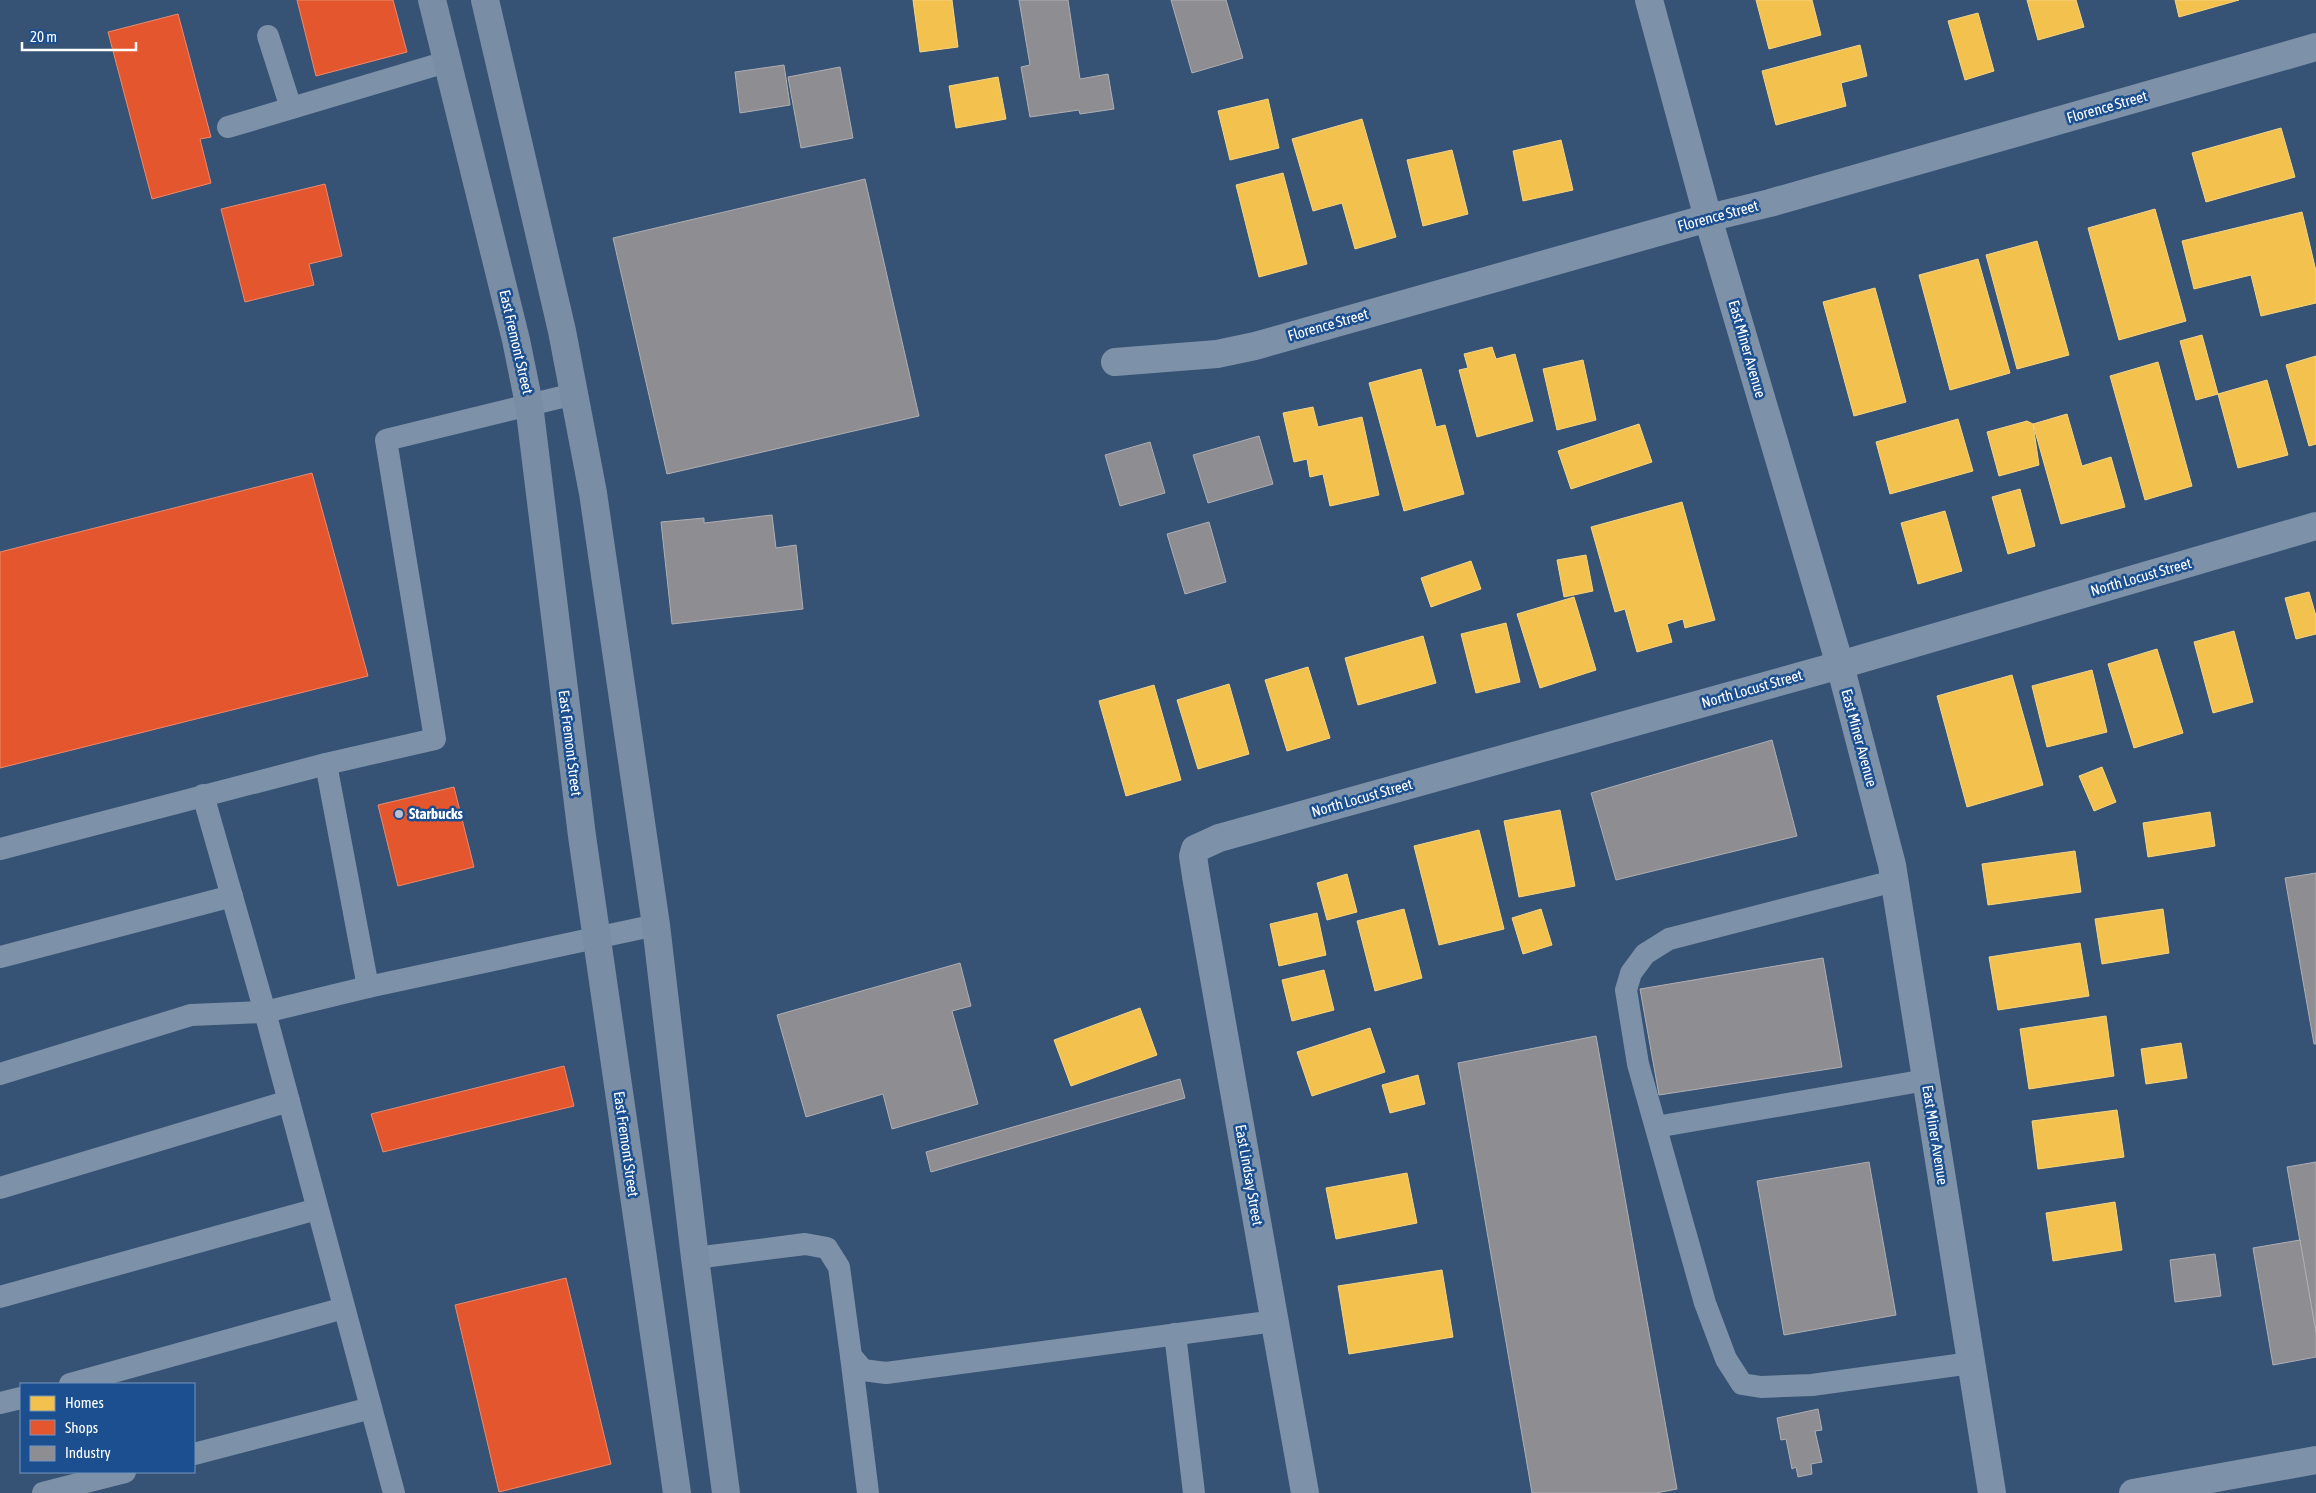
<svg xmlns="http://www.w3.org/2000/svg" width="2316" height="1493" font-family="'Asap Condensed',sans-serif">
<rect width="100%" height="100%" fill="#365274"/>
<g fill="#f2c14e" stroke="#f6d483">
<path d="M913,0H952L958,47L920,52Z"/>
<path d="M1756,0H1812L1821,35L1769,49Z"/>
<path d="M2027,0H2076L2084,27L2038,40Z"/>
<path d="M2175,0H2239L2179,17Z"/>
<path d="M1978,13L1994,71L1965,80L1948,21Z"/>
<path d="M1860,45L1867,76L1841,83L1846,106L1776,125L1762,71Z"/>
<path d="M998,77L1006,119L956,128L949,86Z"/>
<path d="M1268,99L1279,148L1230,160L1218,111Z"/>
<path d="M1362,119L1396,237L1355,249L1342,203L1313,211L1292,139Z"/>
<path d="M2281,128L2295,177L2206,202L2192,153Z"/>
<path d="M1561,140L1573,190L1523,201L1513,151Z"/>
<path d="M1452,150L1468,214L1423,226L1407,160Z"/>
<path d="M1283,173L1307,264L1259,277L1236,185Z"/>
<path d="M2155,209L2186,321L2119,340L2088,228Z"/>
<path d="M2302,212L2316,271V303L2261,316L2251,275L2194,289L2182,241Z"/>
<path d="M2037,241L2069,355L2017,369L1986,255Z"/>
<path d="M1978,259L2010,373L1950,390L1919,275Z"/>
<path d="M1875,288L1906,402L1854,416L1823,302Z"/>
<path d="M2202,335L2218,394L2196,400L2180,341Z"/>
<path d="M1492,347L1496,359L1515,354L1533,421L1477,437L1459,370L1468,368L1464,354Z"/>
<path d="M2316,356V444L2309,446L2286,365Z"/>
<path d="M1583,360L1596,420L1557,430L1543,369Z"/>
<path d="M2158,362L2192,486L2145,500L2110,376Z"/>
<path d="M1421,369L1436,427L1445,425L1464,494L1404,511L1369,383Z"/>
<path d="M2267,380L2288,455L2238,468L2218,394Z"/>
<path d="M1313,407L1318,427L1362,417L1379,495L1330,506L1323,474L1310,477L1307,459L1294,462L1283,413Z"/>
<path d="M2067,414L2082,466L2111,457L2125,507L2061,524L2033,424Z"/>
<path d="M1958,419L1973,471L1890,494L1876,442Z"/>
<path d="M2027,421L2033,424L2039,465L1999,476L1987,432Z"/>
<path d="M1639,424L1652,462L1571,489L1558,451Z"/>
<path d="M2020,489L2035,546L2008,554L1992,497Z"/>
<path d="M1682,502L1715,620L1685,628L1683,619L1667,624L1672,642L1637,652L1625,609L1615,612L1591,527Z"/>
<path d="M1945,511L1962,571L1918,584L1901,523Z"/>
<path d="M1586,555L1593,591L1564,597L1557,560Z"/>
<path d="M1471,561L1481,589L1431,607L1421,578Z"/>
<path d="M2309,592L2316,616V634L2296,639L2285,598Z"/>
<path d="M1574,597L1596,670L1540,688L1517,614Z"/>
<path d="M1506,623L1520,682L1476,693L1461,634Z"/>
<path d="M2234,631L2253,702L2213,713L2194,642Z"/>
<path d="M1423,636L1436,683L1358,705L1345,658Z"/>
<path d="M2157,649L2183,733L2134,748L2108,664Z"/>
<path d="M1308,667L1330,738L1287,751L1265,680Z"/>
<path d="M2092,670L2107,732L2047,747L2032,686Z"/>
<path d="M2012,675L2043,785L1967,807L1937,696Z"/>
<path d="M1229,684L1249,754L1198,769L1177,700Z"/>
<path d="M1154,685L1181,780L1126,796L1099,701Z"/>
<path d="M2102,767L2116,802L2094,811L2079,776Z"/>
<path d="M1560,810L1575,886L1519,897L1504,821Z"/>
<path d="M2210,812L2215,846L2148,857L2143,823Z"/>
<path d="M1479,830L1504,929L1439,945L1414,846Z"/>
<path d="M2075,851L2081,892L1988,905L1982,864Z"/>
<path d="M1347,874L1357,912L1327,920L1317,883Z"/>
<path d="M1404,909L1422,978L1375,991L1357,921Z"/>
<path d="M1541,909L1552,945L1523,954L1512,918Z"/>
<path d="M2163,909L2169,953L2102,964L2095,919Z"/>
<path d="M1317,913L1326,955L1279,966L1270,924Z"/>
<path d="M2080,943L2089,996L1998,1010L1989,957Z"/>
<path d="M1324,970L1334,1010L1292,1021L1282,980Z"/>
<path d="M1140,1008L1157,1055L1071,1086L1054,1040Z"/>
<path d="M2106,1016L2114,1076L2029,1089L2020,1029Z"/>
<path d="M1370,1028L1385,1072L1312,1096L1297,1052Z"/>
<path d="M2181,1043L2187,1078L2146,1084L2141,1049Z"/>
<path d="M1418,1075L1425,1104L1390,1113L1382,1085Z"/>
<path d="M2117,1110L2124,1157L2038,1169L2032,1121Z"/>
<path d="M1407,1173L1417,1223L1336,1239L1326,1188Z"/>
<path d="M2115,1202L2122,1250L2053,1261L2046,1213Z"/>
<path d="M1442,1270L1453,1337L1349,1354L1338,1286Z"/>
</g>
<g fill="#e4572e" stroke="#ec896d">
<path d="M297,0H393L407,52L316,76Z"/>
<path d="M178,14L211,137L200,139L211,183L152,199L108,32Z"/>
<path d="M325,184L342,256L309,264L314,285L245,302L221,209Z"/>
<path d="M312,473L368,676L0,768V552Z"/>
<path d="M454,787L474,867L398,886L378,805Z"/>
<path d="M564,1066L574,1106L383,1152L371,1114Z"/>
<path d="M566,1278L611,1464L499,1492L455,1305Z"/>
</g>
<g fill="#8d8d92" stroke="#afafb3">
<path d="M1019,0H1068L1080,79L1108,74L1114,109L1080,114L1079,110L1030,117L1021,67L1030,65Z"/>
<path d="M1171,0H1226L1243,58L1192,73Z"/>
<path d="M784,65L790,105L740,113L735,72Z"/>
<path d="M840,67L853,138L801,148L788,77Z"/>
<path d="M865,179L919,416L667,474L613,238Z"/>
<path d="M1259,436L1273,484L1208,503L1193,455Z"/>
<path d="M1150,442L1165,493L1120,506L1105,455Z"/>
<path d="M772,515L776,548L796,545L803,609L672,624L661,522L704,518V523Z"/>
<path d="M1209,522L1226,582L1185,594L1167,534Z"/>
<path d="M1772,740L1797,836L1616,880L1591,793Z"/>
<path d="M2316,873V1044H2314L2285,878Z"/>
<path d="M1823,958L1842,1067L1659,1095L1640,989Z"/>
<path d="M960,963L971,1006L952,1011L978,1104L892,1129L883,1094L806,1117L777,1015Z"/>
<path d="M1596,1036L1677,1489L1656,1493H1532L1458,1063Z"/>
<path d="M1180,1079L1185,1098L931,1172L926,1152Z"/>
<path d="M1869,1162L1896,1315L1784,1335L1757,1181Z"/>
<path d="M2316,1162V1333L2287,1167Z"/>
<path d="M2300,1240L2316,1333V1357L2273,1365L2253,1248Z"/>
<path d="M2215,1254L2221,1296L2175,1302L2170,1260Z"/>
<path d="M1818,1409L1822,1430L1815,1431L1822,1462L1811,1464L1812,1474L1798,1477L1796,1467L1792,1469L1786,1439L1781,1440L1777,1418Z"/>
</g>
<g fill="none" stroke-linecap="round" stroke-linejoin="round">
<g stroke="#7d92a8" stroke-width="22">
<path d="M268,36L291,108"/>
<path d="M228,127L446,62"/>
<path d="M0,849L326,764"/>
<path d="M1894,881L1669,939L1645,954L1631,973L1626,990L1638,1064L1705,1303L1726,1359L1742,1384L1761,1387L1812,1385L1971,1363"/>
<path d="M0,957L232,896"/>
<path d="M368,987L326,764L435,739L386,440L574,394"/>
<path d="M0,1074L191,1015L265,1012L203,795"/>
<path d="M1656,1127L1926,1080"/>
<path d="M0,1188L289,1101"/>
<path d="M695,1258L805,1244L827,1248L839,1267L851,1356L863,1370L886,1373L1275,1321"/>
<path d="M0,1297L317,1209"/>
<path d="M1175,1334L1194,1493"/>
<path d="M851,1356L868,1493"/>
<path d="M70,1384L344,1308"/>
<path d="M0,1403L21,1398"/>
<path d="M194,1454L371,1408"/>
<path d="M43,1493L125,1472"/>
<path d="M394,1493L265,1012L368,987L656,925"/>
</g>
<g stroke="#7d92a8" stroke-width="28">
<path d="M1115,362L1217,354L1255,346L1708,218L1770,203L2316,47"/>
<path d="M1305,1493L1196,876L1193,856L1195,849L1219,838L1840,665L2316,526"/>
<path d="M2133,1493L2316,1460"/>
</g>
<path stroke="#7d92a8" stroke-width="28" d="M1649,0L1708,218L1840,665L1892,865L1992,1493"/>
<g stroke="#798da4" stroke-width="28">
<path d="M432,0L516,340L529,404L582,836L677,1493"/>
<path d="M485,0L562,331L593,493L656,925L695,1258L726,1493"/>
</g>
</g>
<circle fill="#b9c2ce" stroke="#1b4f8f" stroke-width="2" cx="399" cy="814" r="5"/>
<g text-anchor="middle" stroke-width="5" stroke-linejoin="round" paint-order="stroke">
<g font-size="15" fill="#fff" stroke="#1b4f8f">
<text transform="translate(2107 107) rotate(-16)" y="5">Florence Street</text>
<text transform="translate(1718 216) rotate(-15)" y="5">Florence Street</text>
<text transform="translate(1328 325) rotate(-16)" y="5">Florence Street</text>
<text transform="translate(516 342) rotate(77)" y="5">East Fremont Street</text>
<text transform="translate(1747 349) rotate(74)" y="5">East Miner Avenue</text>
<text transform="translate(2141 577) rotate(-16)" y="5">North Locust Street</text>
<text transform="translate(1752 689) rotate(-16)" y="5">North Locust Street</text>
<text transform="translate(1859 738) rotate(75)" y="5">East Miner Avenue</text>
<text transform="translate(570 743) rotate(83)" y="5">East Fremont Street</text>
<text transform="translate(1362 798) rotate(-16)" y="5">North Locust Street</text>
<text transform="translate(1935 1135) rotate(81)" y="5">East Miner Avenue</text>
<text transform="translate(626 1144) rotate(82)" y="5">East Fremont Street</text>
<text transform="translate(1249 1175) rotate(80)" y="5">East Lindsay Street</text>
</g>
<g font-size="15" font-weight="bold" fill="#fff" stroke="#1b4f8f" text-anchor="start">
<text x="409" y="819">Starbucks</text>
</g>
</g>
<rect x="20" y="1383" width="175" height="90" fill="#1b4f8f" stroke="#7695bc"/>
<rect x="30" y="1396" width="25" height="15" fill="#f2c14e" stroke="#7695bc"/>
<text x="65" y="1408" font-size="15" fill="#ffffff">Homes</text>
<rect x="30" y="1420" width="25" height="15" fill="#e4572e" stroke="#7695bc"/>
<text x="65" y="1433" font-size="15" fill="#ffffff">Shops</text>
<rect x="30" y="1446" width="25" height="15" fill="#8d8d92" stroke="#7695bc"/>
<text x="65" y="1458" font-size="15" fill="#ffffff">Industry</text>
<path d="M22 42v8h114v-8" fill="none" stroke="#ffffff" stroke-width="2.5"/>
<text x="30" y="42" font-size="15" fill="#ffffff" stroke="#1b4f8f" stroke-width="4" paint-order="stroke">20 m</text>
</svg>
